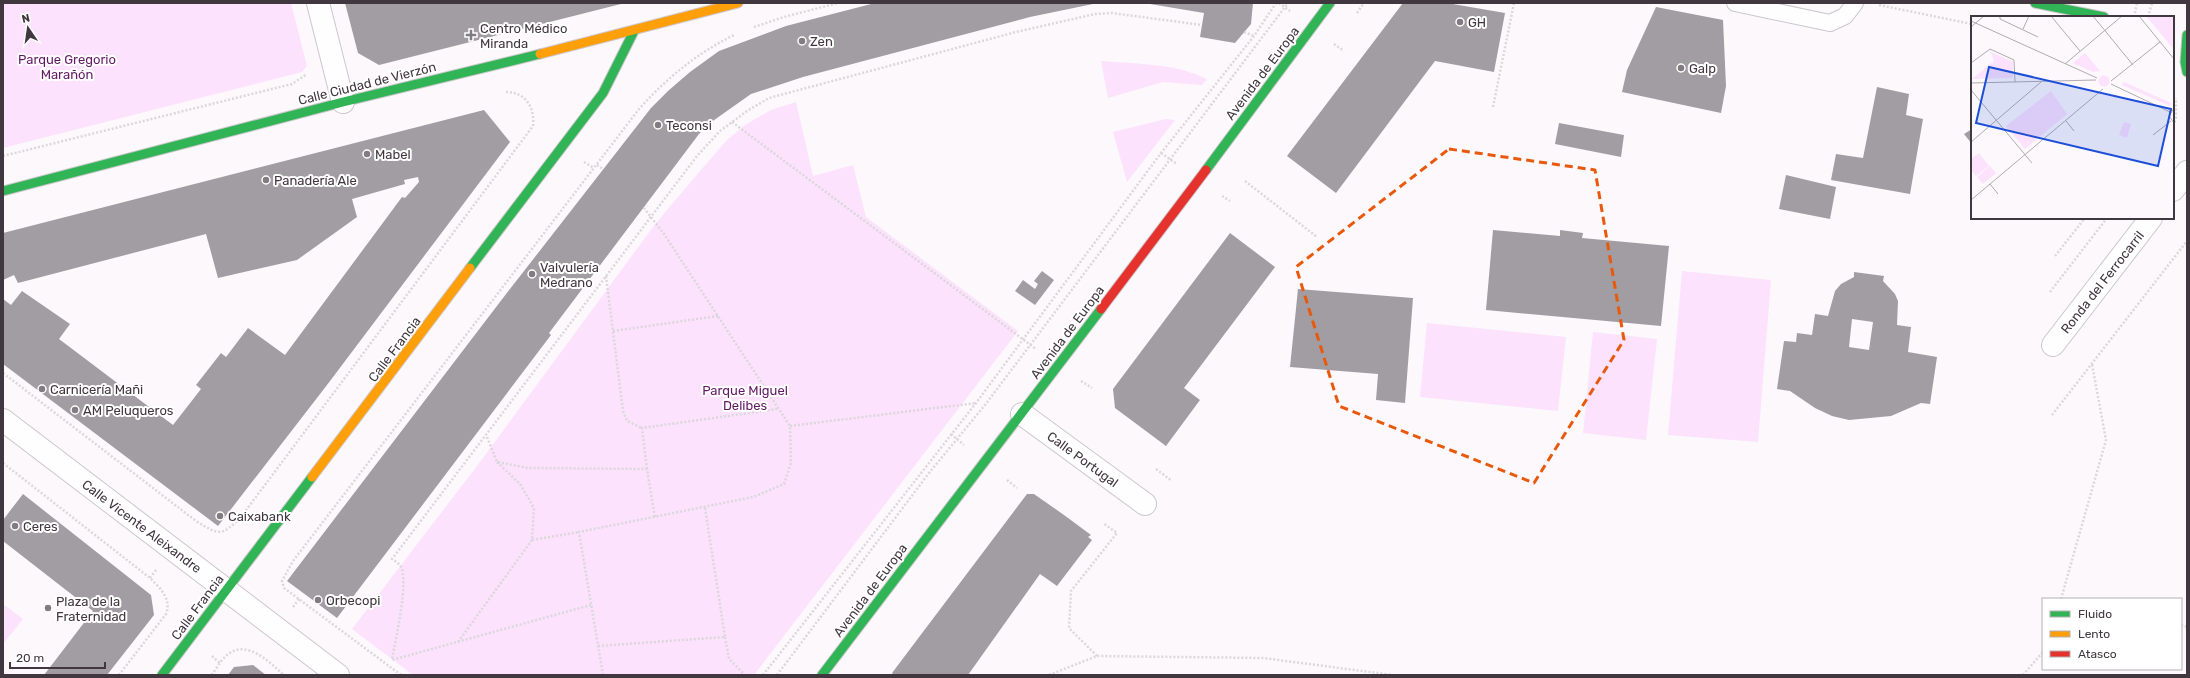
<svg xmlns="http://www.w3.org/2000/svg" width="2190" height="678" font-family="Rubik,sans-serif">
<rect width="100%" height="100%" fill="#fcf8fc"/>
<g fill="#fce2fc">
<path d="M3,3H291L307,66L302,72L3,148Z"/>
<path d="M1101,61C1136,64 1175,63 1207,79L1202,85L1163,82L1108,98Z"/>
<path d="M796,102L813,176L853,165L866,217L1018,331L754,675H413L352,629L477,466L656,223L700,171L727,140L745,125L771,110Z"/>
<path d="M1166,119L1175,120L1127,182L1113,132Z"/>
<path d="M1682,271L1771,280L1758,442L1668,435Z"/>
<path d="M1427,323L1566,337L1558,411L1420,397Z"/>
<path d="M1593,332L1657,339L1646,440L1583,433Z"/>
<path d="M3,604L23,619L3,644Z"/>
</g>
<g fill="#a29da2" fill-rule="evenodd">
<path d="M345,3H621V4L379,65L358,53Z"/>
<path d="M875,3L1093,4L1030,17L803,77L751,94L710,123L699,134L549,333L551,335L337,618L287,581L503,298L651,108L668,91L690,72L719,51L786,26Z"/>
<path d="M1144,3H1253L1251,24L1235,43L1200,37L1204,13Z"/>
<path d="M1403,3H1447L1505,13L1494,72L1435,61L1336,193L1287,156Z"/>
<path d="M1656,7L1723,20L1726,86L1721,113L1622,92L1627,70Z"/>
<path d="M1877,87L1909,94L1906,115L1923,119L1910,194L1831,180L1836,154L1863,158Z"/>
<path d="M484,110L510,142L327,385L218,526L3,364V299L11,305L22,291L70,324L59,339L173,425L201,389L196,385L221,353L226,357L248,328L285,355L402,197L405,198L419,182L418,177L404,180L405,184L352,199L357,217L297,260L218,278L206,234L18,283L14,275L3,280V233Z"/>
<path d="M1559,123L1624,135L1621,157L1555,144Z"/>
<path d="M1972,129V144L1964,134Z"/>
<path d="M1786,175L1836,187L1830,219L1779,209Z"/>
<path d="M1493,230L1560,236V230L1583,233L1582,238L1669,246L1661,326L1486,310Z"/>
<path d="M1230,233L1275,267L1184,388L1200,400L1166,446L1115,408L1113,389Z"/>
<path d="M1042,271L1054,280L1035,305L1015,291L1023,280L1035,289L1038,284L1034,281Z"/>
<path d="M1854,272L1884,276L1883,281L1895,294L1898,301L1897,325L1911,327L1908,352L1937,357L1930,404L1921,403L1891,416L1849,420L1832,416L1815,408L1790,391L1777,389L1784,341L1796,342L1797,333L1812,335L1815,314L1828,316L1835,291L1841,284L1854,277ZM1852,319L1873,322L1869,350L1849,347Z"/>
<path d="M1298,289L1413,298L1405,403L1376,400L1378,374L1290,367Z"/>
<path d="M23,494L151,595L154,615L107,675H44L93,611L3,541V520Z"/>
<path d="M1027,494H1034L1064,515L1091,535L1088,537L1092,540L1057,586L1040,574L968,675H894L892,673Z"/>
<path d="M253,665L266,675H228L234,667Z"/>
</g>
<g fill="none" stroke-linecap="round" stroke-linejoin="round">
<defs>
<path id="lane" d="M1735,3L1830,23L1845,16L1855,3"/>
<g id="street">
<path d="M318,3L343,102"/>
<path d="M2173,190L2187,172"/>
<path d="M2053,345L2151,218"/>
<path d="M1022,414L1145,504"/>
<path d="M3,420L338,675"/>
</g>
<g id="fast">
<path d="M2035,3L2104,17"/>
<path d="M2187,35L2185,62L2187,72"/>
<path d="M1206,170L1330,3"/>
<path d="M3,191L343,102L540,54"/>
<path d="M470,268L603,93L634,31"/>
<path d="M162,675L312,477"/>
<path d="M822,675L1101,309"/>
</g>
<g id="slow">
<path d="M540,54L738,3"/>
<path d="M312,477L470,268"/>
</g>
<path id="jam" d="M1101,309L1206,170"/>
</defs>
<use href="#lane" stroke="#cdc7cd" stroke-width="18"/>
<use href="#street" stroke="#cdc7cd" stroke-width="24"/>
<use href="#fast" stroke="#cdc7cd" stroke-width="11"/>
<use href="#slow" stroke="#cdc7cd" stroke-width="11"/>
<use href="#jam" stroke="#cdc7cd" stroke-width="11"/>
<g stroke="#dad8da" stroke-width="2.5" stroke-dasharray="2 2" stroke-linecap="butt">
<path d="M1279,3L1290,11"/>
<path d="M1879,5L1972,24"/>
<path d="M1357,13L1364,3"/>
<path d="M2134,17L2137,3"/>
<path d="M2148,17L2152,3"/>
<path d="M754,27L784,17L838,3"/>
<path d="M1244,32L1254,36"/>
<path d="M1334,44L1344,51"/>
<path d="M1493,107L1514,3"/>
<path d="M732,122L1036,349"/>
<path d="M2173,126L2176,118V98"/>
<path d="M1161,153L1177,164"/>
<path d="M3,156L292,84L307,74"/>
<path d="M584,162L594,168"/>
<path d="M597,165L603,169"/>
<path d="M1245,181L1317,237"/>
<path d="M1222,196L1230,201"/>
<path d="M2055,256L2085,218"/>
<path d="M606,276L623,411L627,421L642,428"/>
<path d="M2050,292L2107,218"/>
<path d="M613,331L718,316"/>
<path d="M3,373L196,521C220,536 222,536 241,517L533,126C535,108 526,92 506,92"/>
<path d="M1081,381L1092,388"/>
<path d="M2052,415L2187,241"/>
<path d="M790,426L976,403"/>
<path d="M951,434L964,445"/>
<path d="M487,437L497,462L528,468L647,469L655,518"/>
<path d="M497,462L520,484L534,508L532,540L579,532"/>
<path d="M3,463L150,578C160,588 172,599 166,614L119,675"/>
<path d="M647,469L642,428L777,409"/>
<path d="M1156,469L1172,481"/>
<path d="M1007,480L1017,488"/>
<path d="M150,578L156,570"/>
<path d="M2061,599L2106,440L2092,364"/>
<path d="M591,605L392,660C395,641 410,580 400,565C398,563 395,561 392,559L697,156L720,131L747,111L769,98L1016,32L1095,14L1112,13L1202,25"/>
<path d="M293,607L299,599"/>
<path d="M2181,625L2187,627"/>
<path d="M725,637L729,659L745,675"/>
<path d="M458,642L532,540"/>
<path d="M598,646L725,637L705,508"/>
<path d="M212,656L221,664"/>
<path d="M1097,656L1069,628L1071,591L1117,533L1103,523"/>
<path d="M212,675C216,669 221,660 227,655C247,638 270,663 284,675"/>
<path d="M401,675L284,588L282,581L293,561L639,109C668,77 696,54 734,35"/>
<path d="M603,675L579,532L753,497L784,484L791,463L790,426L664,234L644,208"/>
<path d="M763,675L976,403L1161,153L1254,36L1276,3"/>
<path d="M777,675L929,473L985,405L1288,3"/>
<path d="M1049,675L1097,656L1263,658L1393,675"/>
<path d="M2023,675L2043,652"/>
</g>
<use href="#lane" stroke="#fffeff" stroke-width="16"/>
<use href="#street" stroke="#fffeff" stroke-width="22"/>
<use href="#fast" stroke="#30b455" stroke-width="9"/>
<use href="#slow" stroke="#ff9f0a" stroke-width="9"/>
<use href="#jam" stroke="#e5322d" stroke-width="9"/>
</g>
<path fill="none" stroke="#e8590c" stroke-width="3" stroke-dasharray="8 5" stroke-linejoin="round" d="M1449,149L1595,170L1624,340L1534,483L1339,406L1296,267Z"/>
<g fill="#827b81" stroke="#fff" stroke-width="1.5">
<circle cx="1460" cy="22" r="4"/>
<path d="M469 29h4v4h4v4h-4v4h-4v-4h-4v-4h4z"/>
<circle cx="802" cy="41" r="4"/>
<circle cx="1681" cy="68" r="4"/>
<circle cx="658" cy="125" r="4"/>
<circle cx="367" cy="154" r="4"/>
<circle cx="266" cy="180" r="4"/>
<circle cx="532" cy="274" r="4"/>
<circle cx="42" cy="389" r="4"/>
<circle cx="75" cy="410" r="4"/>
<circle cx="220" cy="516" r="4"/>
<circle cx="15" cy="526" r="4"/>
<circle cx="318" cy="600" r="4"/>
<circle cx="48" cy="608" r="4"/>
</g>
<g text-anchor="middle" stroke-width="4" stroke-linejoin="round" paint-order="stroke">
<g font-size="13" fill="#40373f" stroke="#fff" text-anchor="start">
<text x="1468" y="27">GH</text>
<text x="480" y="33">Centro Médico<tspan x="480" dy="15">Miranda</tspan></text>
<text x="810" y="46">Zen</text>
<text x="1689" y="73">Galp</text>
<text x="666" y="130">Teconsi</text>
<text x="375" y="159">Mabel</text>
<text x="274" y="185">Panadería Ale</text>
<text x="540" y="272">Valvulería<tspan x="540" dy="15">Medrano</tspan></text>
<text x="50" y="394">Carnicería Mañi</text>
<text x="83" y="415">AM Peluqueros</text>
<text x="228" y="521">Caixabank</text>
<text x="23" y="531">Ceres</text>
<text x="326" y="605">Orbecopi</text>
<text x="56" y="606">Plaza de la<tspan x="56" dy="15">Fraternidad</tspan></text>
</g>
<g font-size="13" fill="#621a65" stroke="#fff">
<text x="67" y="64">Parque Gregorio<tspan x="67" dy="15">Marañón</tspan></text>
<text x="745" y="395">Parque Miguel<tspan x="745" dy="15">Delibes</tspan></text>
</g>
<g font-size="13" fill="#40373f" stroke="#fff">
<text transform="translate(1262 73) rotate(-53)" y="5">Avenida de Europa</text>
<text transform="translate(367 83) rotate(-14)" y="5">Calle Ciudad de Vierzón</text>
<text transform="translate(2102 282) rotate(-52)" y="5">Ronda del Ferrocarril</text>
<text transform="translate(1067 332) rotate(-53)" y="5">Avenida de Europa</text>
<text transform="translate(394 349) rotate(-53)" y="5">Calle Francia</text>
<text transform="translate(1083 459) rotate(36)" y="5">Calle Portugal</text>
<text transform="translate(142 526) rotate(37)" y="5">Calle Vicente Aleixandre</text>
<text transform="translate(870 590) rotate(-53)" y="5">Avenida de Europa</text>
<text transform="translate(197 607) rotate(-53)" y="5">Calle Francia</text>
</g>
</g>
<g transform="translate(1971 16)">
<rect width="203" height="203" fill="#fcf8fc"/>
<path d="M175,0H203V34L191,19ZM20,36L42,46V62L1,63L23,45ZM114,37L129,55L122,56L102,47ZM127.5 65a5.5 5.5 0 1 1 11 0a5.5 5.5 0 1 1-11 0ZM153,66L200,87L199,90L151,69ZM80,75L96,98L54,133L35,110ZM153,106L160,108L156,122L148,119ZM8,137L18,150L5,160L0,154V143ZM19,150L25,157L12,168L6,161Z" fill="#fce2fc"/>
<path fill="none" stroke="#b1abb0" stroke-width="1" d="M29,0V3L67,21M80,0L109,35M122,0L162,49M168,0L203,43M0,5L126,62M0,11L13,0M52,13L58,0M0,47L19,33L43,44L44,66M94,48L151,0M140,65L189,26M0,67L125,64M140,68L199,96M0,74L61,147M203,92L198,100L203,107M95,105L103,115M182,119L200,105M0,126L70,66M19,168L27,178M0,184L132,73"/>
<path fill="#1d4ed8" fill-opacity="0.15" stroke="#1d4ed8" stroke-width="2" d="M18,51L200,93L187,150L5,107Z"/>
<rect width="203" height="203" fill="none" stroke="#40373f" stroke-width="2"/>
</g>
<rect width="2190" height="678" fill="none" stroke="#40373f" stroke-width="8"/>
<rect x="2042" y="598" width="140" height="72" fill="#ffffff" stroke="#b3afb2"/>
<rect x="2050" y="611" width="20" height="6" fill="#30b455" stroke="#b3afb2"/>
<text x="2078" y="618" font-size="12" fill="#40373f">Fluido</text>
<rect x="2050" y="631" width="20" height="6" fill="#ff9f0a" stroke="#b3afb2"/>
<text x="2078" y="638" font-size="12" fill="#40373f">Lento</text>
<rect x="2050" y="651" width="20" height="6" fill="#e5322d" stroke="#b3afb2"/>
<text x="2078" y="658" font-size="12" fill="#40373f">Atasco</text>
<g transform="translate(28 28) rotate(347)" stroke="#ffffff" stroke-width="3" paint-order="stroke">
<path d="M0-3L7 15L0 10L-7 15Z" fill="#40373f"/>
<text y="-6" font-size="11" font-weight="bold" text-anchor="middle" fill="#40373f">N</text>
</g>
<path d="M10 662v6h95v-6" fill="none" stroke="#40373f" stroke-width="2"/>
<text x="16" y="662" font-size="12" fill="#40373f" stroke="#ffffff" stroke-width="3" paint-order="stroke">20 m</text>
</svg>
